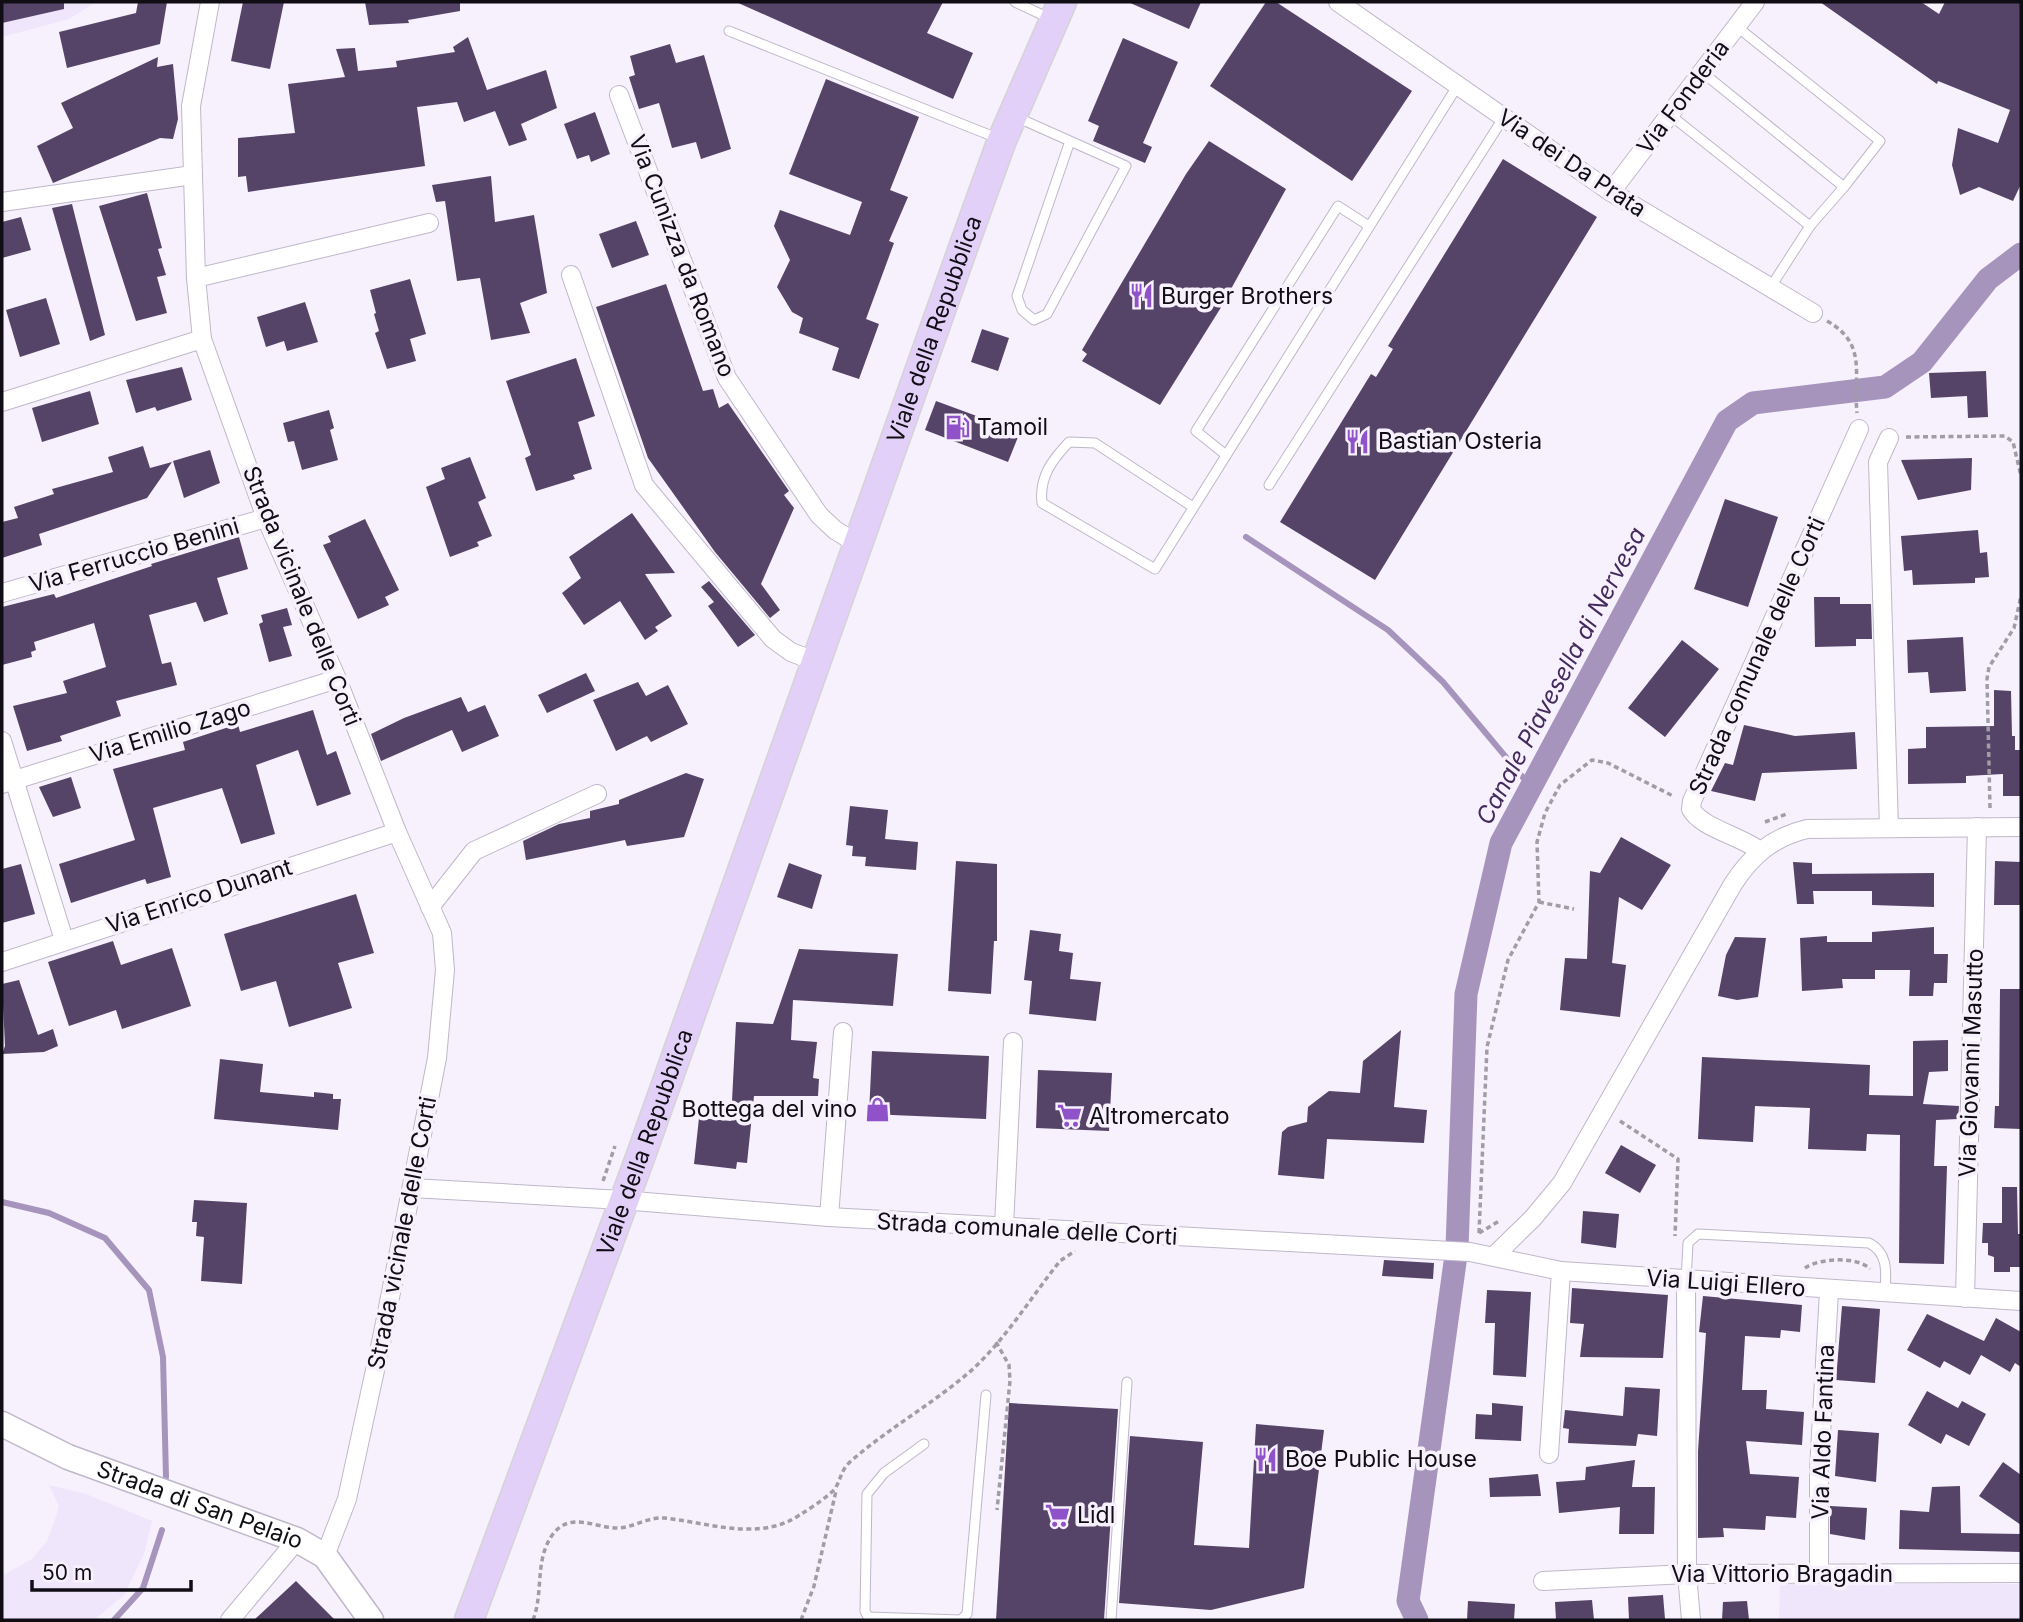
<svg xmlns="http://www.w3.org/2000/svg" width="2023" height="1622" font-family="Inter,sans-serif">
<rect width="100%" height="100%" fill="#f6f1fd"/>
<g fill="#efe6fc">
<path d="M2,2H96L69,19L2,37Z"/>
<path d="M49,1485L86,1494L152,1521L144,1554L124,1595L94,1620H2V1576L32,1559L47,1541L55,1520L59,1506Z"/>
<path d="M1780,1584H2021V1620H1779Z"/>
</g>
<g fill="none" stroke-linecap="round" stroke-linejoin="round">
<g stroke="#a694bc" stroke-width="6">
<path d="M1246,537L1388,630L1443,682L1531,787"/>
<path d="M2,1202L49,1213L105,1238L149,1290L163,1357L166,1477"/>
<path d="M114,1620L143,1588L162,1530"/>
</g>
<path stroke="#a694bc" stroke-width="23" d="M1417,1620L1408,1601L1457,1248L1466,994L1501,843L1727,421L1753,403L1885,387L1922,362L1988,279L2021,254"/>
</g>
<g fill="#554467">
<path d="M2,2H64V9L2,23Z"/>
<path d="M138,2H167L160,44L67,68L59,32L136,13Z"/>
<path d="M243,2H284L270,69L231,61Z"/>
<path d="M365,2H460V11L408,20L409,23L369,25Z"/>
<path d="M736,2H943L927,33L973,53L953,99Z"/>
<path d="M1128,2H1201L1189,29Z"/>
<path d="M1266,2H1276L1412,91L1352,181L1210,86Z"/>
<path d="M1820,2H1921L1939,14L1945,2H2021V184L2013,201L1979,187L1960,195L1952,165L1958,128L1998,143L2010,110L1938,81L1937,84Z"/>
<path d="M468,37L487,90L546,70L557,108L521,124L527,140L509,146L495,111L464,122L457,102L417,107L425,166L248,192L246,176L238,177V138L295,133L288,84L345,77L336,49L355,48L358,71L397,67L396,61L455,52L453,47Z"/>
<path d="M1123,38L1178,62L1143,143L1152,147L1145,163L1093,141L1099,126L1088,121Z"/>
<path d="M670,44L676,63L704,55L731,149L701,159L696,142L672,148L659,103L639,109L629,77L635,75L630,56Z"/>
<path d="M158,57L157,67L173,64L178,119L173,139L160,138L53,183L37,146L73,128L61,103Z"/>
<path d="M826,79L919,117L890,190L908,197L889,241L894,243L866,319L879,324L859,379L832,370L839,348L799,333L803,318L792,312L777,287L790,260L774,226L780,210L850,235L862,202L789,174Z"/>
<path d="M595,112L610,154L591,162L589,155L577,159L564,124Z"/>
<path d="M1209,141L1286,189L1220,309L1160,405L1082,361L1087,354L1082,350L1186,174Z"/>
<path d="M1503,159L1597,217L1375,580L1280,522L1371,374L1376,377L1393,349L1388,346Z"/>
<path d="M491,176L495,222L534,215L547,293L520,303L530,333L491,340L480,278L457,281L445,201L436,202L432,185Z"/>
<path d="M147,193L162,248L158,249L166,275L157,277L167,313L136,321L99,206Z"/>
<path d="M72,204L105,335L90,341L52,208Z"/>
<path d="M21,217L31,250L2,258V222Z"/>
<path d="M636,221L649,255L612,268L599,234Z"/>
<path d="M410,279L426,334L410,339L416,361L387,369L375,333L379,331L374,314L376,313L370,290Z"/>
<path d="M666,284L703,391L713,389L719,408L728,403L789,491L784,495L794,508L761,584L780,610L770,618L715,552L648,458L596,307Z"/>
<path d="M46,298L60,344L20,357L6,310Z"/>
<path d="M305,302L318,342L287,351L284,341L266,347L257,317Z"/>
<path d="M982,329L1009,338L998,371L971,362Z"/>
<path d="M576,358L595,416L578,422L592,469L573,475L575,479L536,491L525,458L531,455L506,381Z"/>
<path d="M182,367L192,400L157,411L155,407L136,413L126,380Z"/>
<path d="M1986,371L1988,417L1968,418L1967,396L1931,398L1929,373Z"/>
<path d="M90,391L99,424L42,442L32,408Z"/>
<path d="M936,401L1020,432L1008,462L925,430Z"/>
<path d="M329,410L334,428L330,430L338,460L302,470L294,441L288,442L283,423Z"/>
<path d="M143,446L150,468L172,462L147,498L39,534L42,545L2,558V522L18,518L14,507L54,494L52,489L113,472L108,457Z"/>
<path d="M210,450L220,483L184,498L173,461Z"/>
<path d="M470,457L486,498L478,502L492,536L477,542L479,546L450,557L426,487L445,479L441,468Z"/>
<path d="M1972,458L1971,490L1918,500L1901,460Z"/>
<path d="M1725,499L1778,517L1748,607L1694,589Z"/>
<path d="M632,513L675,573L645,574L672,616L655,627L658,631L645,640L620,601L584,625L562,593L581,578L569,557Z"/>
<path d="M365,519L399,590L385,597L389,605L358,619L323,545L331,542L328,536Z"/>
<path d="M1978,530L1980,553L1987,552L1989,577L1975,578V583L1913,585L1912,570L1904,571L1901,536Z"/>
<path d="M239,537L248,569L217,578L228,614L204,622L196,602L149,615L162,664L171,662L177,685L116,701L121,716L60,736L62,741L27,751L13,706L67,693L63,681L106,667L94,623L34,642L36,650L31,652L32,657L2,665V607L54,594L56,598L152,566L151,564Z"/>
<path d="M709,581L755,635L738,647L708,606L714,602L701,587Z"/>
<path d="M1814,597H1840V604H1871L1872,639H1856V646L1815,647Z"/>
<path d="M287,608L292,625L283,627L292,656L269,662L259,624L263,622L261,615Z"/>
<path d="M1963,637L1966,691L1930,693L1928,672L1908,673L1907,640Z"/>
<path d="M1682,640L1719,669L1665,737L1628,708Z"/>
<path d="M586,673L595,691L547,713L538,695Z"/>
<path d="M638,682L646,696L668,685L688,724L651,742L647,736L616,751L593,700Z"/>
<path d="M1994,690L2011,691L2012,736H2015V750H2021V796H2003V774L1966,776V783L1908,784V749L1926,748V727L1994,726Z"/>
<path d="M461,697L468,712L485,705L499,736L462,752L452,730L381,761L371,734L404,718Z"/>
<path d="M313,710L327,755L336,751L351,794L317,806L298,750L256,765L275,834L241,844L222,788L153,808L171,877L147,884L145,879L71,903L59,864L135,840L113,769L185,750L183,742L238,724L240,732Z"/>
<path d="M1744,725L1795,736L1855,732L1857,769L1762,773L1755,801L1711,791L1725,763L1733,765Z"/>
<path d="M686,773L704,779L684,837L627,846L625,840L526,860L523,841L559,824L590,818V811L619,804V800Z"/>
<path d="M71,777L81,808L53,817L39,787Z"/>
<path d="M850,806L888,810L885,839L918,842L916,870L865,866L866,857L852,856L853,846L846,845Z"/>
<path d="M1621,837L1671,865L1642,910L1619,897L1612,963L1626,965L1620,1017L1560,1010L1565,958L1587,959L1590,871L1600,873Z"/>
<path d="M956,861L997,864V941H994L991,994L948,991Z"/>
<path d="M1995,861L2021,862V905H1994Z"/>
<path d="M1793,862L1812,863V874L1934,873V907L1872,905V891H1813L1814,904H1797Z"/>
<path d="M789,863L822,875L812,909L777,897Z"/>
<path d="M21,864L35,914L2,923V869Z"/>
<path d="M356,894L374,953L338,963L352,1008L289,1027L276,981L241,991L224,934Z"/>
<path d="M1934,927V954H1948L1947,983H1934L1933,996H1909L1910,970H1875V979H1842L1843,988L1802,991L1800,938L1827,936V942H1872V932Z"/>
<path d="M1030,930L1061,934L1059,951L1073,953L1070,979L1101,982L1096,1021L1029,1014L1032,981L1024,980Z"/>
<path d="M1735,937L1766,938L1758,997L1737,1000L1718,996L1726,955Z"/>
<path d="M113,941L121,965L172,948L191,1006L122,1029L116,1010L69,1026L48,962Z"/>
<path d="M799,949L898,954L893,1006L793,1000L791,1040L817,1042L813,1078L819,1079L818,1096H754L747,1163L737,1162L736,1169L694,1164L699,1118L731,1121L736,1022L773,1024Z"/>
<path d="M19,980L38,1035L53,1029L58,1046L44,1052L2,1054L5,1046L2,984Z"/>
<path d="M2000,989H2021V1129L1994,1128L1995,1106H1999Z"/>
<path d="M1401,1030L1394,1107L1427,1110L1424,1143L1327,1139L1324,1179L1278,1175L1282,1132L1288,1127L1307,1122L1308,1107L1329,1091L1360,1093L1363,1061Z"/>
<path d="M1948,1040V1071L1929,1072L1923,1104L1959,1106L1958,1119L1936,1120L1934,1166H1947L1944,1264L1899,1263L1900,1135L1867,1134L1866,1151L1808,1149L1810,1108L1755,1106L1753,1142L1698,1139L1702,1057L1870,1065L1869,1095L1913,1096V1041Z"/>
<path d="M872,1051L989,1056L986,1119L869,1114Z"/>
<path d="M220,1059L263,1064L260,1092L314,1097V1092L333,1094V1099H341L338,1130L214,1119Z"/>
<path d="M1038,1070L1112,1073L1109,1131L1036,1128Z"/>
<path d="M1621,1145L1656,1165L1640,1193L1605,1173Z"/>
<path d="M2002,1187H2017L2018,1234H2021V1267H2010V1272H1994V1257L1988,1255V1243H1982L1983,1223H2002Z"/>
<path d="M194,1200L247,1203L242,1284L201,1281L204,1237L196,1236L197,1222H192Z"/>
<path d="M1583,1211L1619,1214L1616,1248L1581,1243Z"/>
<path d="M1384,1260L1434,1263L1433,1279L1382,1276Z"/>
<path d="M1572,1288L1668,1295L1663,1358L1580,1357L1584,1324L1570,1323Z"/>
<path d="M1487,1290L1531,1292L1526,1377L1493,1375L1495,1323H1485Z"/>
<path d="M1703,1296L1802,1305L1800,1332L1781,1330L1780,1338L1745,1336L1742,1390H1767L1766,1409L1804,1412L1802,1445L1746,1441L1750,1474L1799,1477L1796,1518L1766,1516L1765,1530L1723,1528L1724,1537L1698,1538V1451L1706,1333L1699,1332Z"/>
<path d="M1842,1306L1880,1309L1875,1383L1836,1380Z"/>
<path d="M1927,1314L1984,1341L1996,1318L2021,1332V1367L2015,1363L2010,1372L1981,1355L1970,1375L1944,1361L1940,1368L1907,1350Z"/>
<path d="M1625,1387L1660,1389L1657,1436L1638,1434L1636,1446L1568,1443L1569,1429L1563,1428L1565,1410L1623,1416Z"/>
<path d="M1927,1391L1958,1408L1962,1401L1986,1414L1969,1446L1946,1434L1941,1444L1908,1425Z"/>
<path d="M1009,1403L1118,1409L1104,1620H996Z"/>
<path d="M1492,1403L1523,1406L1521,1441L1475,1439L1476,1414L1492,1415Z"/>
<path d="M1256,1424L1324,1430L1304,1588L1211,1610L1119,1603L1130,1436L1203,1442L1194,1545L1249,1548Z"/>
<path d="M1838,1430L1879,1433L1876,1482L1835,1476Z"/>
<path d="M1635,1460L1632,1487H1655L1654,1534H1619L1620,1507L1559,1513L1556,1482L1585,1480L1586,1467Z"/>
<path d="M2003,1462L2021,1475V1525L1979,1496Z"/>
<path d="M1538,1474L1541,1496L1490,1497L1489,1478Z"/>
<path d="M1960,1486L1961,1533L2021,1534V1552L1899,1549L1900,1510L1929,1512L1932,1487Z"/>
<path d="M1830,1506L1867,1508L1865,1540L1830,1534Z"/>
<path d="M296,1581L335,1620H254Z"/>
<path d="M1663,1595L1665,1619L1629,1620L1628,1597Z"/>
<path d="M1592,1600L1594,1620H1556L1555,1602Z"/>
<path d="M1468,1601L1515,1604L1514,1620H1467Z"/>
<path d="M1747,1601L1749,1620H1722L1723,1602Z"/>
</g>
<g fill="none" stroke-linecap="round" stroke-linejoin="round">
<defs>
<g id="lane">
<path d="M1015,2L1051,19"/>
<path d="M729,31L997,138"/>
<path d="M1702,72L1844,187L1880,141L1736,26"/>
<path d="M1669,114L1810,226L1844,187"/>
<path d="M1014,116L1126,166L1047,314L1034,320L1022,310L1017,296L1070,141"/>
<path d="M1770,288L1810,226"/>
<path d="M1226,455L1196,431L1338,206L1369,226"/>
<path d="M1269,485L1504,117"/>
<path d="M1193,507L1095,443L1069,442C1052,460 1039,477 1042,503L1155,569L1458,85"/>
<path d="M1686,1281L1688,1243L1698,1234L1869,1243C1889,1253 1886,1274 1885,1293"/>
<path d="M924,1444L884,1473L867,1494L865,1611L868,1617L961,1620L967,1614L986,1395"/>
<path d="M1111,1620L1127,1382"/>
</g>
<g id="street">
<path d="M210,2L191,106L196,278L202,339L266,518L337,679L397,832L442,933L445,970L437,1058L382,1338L347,1499L325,1556"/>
<path d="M1338,2L1611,192L1813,313"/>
<path d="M619,95L727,378L819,515L835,530L856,543"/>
<path d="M1611,192L1755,2"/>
<path d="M2,202L193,175"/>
<path d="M571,275L644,485L773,639L791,652L814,661"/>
<path d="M196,278L429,223"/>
<path d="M2,402L202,339"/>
<path d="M2,593L266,518"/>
<path d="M2,741L64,940"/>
<path d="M2,784L337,679"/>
<path d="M1889,828L1878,462L1889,438"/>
<path d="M1760,851C1741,836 1701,828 1691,809L1692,801L1859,429"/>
<path d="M430,907L474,851L597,794"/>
<path d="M2,962L397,832"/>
<path d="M412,1188L622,1200L829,1217L1470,1252L1561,1271L2021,1301"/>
<path d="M829,1217L843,1032"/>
<path d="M1004,1226L1013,1042"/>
<path d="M1494,1256L1533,1218L1562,1183L1733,884C1752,855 1773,837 1807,829L2021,827"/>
<path d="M1686,1281L1687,1574L1691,1620"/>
<path d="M1965,1298L1977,827"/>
<path d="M1549,1454L1561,1271"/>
<path d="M1819,1573V1470L1829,1291"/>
<path d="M1543,1581L1687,1574L2021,1573"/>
<path d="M230,1620L297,1540"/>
</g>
<g id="secondary">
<path id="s1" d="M2,1424L68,1457L297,1540L325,1556L371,1620"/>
</g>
<g id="primary">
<path id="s2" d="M469,1620L641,1155L963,248L1002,140L1062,2"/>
</g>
</defs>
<use href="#lane" stroke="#bfb7ca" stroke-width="11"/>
<use href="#street" stroke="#bfb7ca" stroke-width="20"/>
<use href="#secondary" stroke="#bfb7ca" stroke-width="27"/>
<use href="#primary" stroke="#d4d3d5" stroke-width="31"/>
<g stroke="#a19da7" stroke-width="3.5" stroke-dasharray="5 3.5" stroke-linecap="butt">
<path d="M1827,321C1868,344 1853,374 1857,413"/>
<path d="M1906,437L2005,436L2013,442L2021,476"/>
<path d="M1990,808L1987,679L1989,667L2014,628L2021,596"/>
<path d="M1765,822L1789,813"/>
<path d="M1539,902L1574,909"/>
<path d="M1620,1121L1678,1159L1675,1236"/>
<path d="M603,1181L615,1146"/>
<path d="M1479,1233L1487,1047L1508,960L1539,902L1537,842L1545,813L1560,785L1592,760L1608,763L1673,796"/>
<path d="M1479,1233L1501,1220"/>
<path d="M1805,1268C1819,1258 1858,1256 1870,1269"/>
<path d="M996,1342L1009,1365L1010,1381L997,1510"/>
<path d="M533,1620C544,1592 534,1560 553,1534C571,1511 595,1528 617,1528C633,1528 647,1517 664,1518C704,1522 750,1539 789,1521C798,1517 833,1494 836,1487C842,1476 841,1470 851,1461C890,1427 936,1402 974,1368C1007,1337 1032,1296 1060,1261L1075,1251"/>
<path d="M801,1620L814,1586L836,1491"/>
</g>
<use href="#lane" stroke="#fff" stroke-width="9"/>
<use href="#street" stroke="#fff" stroke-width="18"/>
<use href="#secondary" stroke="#fff" stroke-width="24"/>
<use href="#primary" stroke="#e3d0f9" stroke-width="28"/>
</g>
<defs>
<symbol id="restaurant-bare" viewBox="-9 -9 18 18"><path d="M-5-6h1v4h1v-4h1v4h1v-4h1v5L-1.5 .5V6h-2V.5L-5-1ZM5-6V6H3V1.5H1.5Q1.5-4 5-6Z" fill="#9052c8" stroke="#f6f1fd" stroke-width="2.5" paint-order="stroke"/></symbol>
<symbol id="fuel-bare" viewBox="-9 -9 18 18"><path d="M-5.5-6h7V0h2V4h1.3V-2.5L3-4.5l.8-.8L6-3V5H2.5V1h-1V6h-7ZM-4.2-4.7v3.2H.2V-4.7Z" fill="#9052c8" stroke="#f6f1fd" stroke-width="2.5" paint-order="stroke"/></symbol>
<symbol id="shop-bare" viewBox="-9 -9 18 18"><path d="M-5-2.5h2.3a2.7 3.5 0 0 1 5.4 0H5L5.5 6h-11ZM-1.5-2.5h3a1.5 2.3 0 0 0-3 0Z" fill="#9052c8" stroke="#f6f1fd" stroke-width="2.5" paint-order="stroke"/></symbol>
<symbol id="supermarket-bare" viewBox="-9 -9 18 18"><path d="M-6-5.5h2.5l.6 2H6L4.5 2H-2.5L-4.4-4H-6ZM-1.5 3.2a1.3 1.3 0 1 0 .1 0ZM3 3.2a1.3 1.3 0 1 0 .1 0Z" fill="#9052c8" stroke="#f6f1fd" stroke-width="2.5" paint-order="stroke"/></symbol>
</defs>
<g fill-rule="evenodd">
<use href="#restaurant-bare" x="1124" y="278" width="35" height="35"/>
<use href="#fuel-bare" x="940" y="410" width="35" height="35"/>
<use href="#restaurant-bare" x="1340" y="424" width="35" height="35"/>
<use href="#shop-bare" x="860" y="1092" width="35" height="35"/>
<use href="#supermarket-bare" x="1052" y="1098" width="35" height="35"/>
<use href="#restaurant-bare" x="1248" y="1442" width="35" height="35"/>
<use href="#supermarket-bare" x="1040" y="1498" width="35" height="35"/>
</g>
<g text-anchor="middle" stroke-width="7" stroke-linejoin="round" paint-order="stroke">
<g font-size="23" fill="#100d14" stroke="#f6f1fd">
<text transform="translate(1683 97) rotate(-53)" y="8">Via Fonderia</text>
<text transform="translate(1572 163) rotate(34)" y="8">Via dei Da Prata</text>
<text transform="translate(682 256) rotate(69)" y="8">Via Cunizza da Romano</text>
<text dy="8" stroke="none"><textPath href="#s2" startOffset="1372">Viale della Repubblica</textPath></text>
<text transform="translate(134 555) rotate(-16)" y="8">Via Ferruccio Benini</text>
<text transform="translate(302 596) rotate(68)" y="8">Strada vicinale delle Corti</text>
<text transform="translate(1757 656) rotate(-66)" y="8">Strada comunale delle Corti</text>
<text transform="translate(170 731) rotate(-17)" y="8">Via Emilio Zago</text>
<text transform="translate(199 896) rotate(-18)" y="8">Via Enrico Dunant</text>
<text transform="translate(1971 1063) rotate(-88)" y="8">Via Giovanni Masutto</text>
<text dy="8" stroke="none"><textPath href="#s2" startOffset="509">Viale della Repubblica</textPath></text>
<text transform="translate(1027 1229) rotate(3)" y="8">Strada comunale delle Corti</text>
<text transform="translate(402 1233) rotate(-79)" y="8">Strada vicinale delle Corti</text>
<text transform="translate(1726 1283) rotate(4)" y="8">Via Luigi Ellero</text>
<text transform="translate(1823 1432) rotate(-88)" y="8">Via Aldo Fantina</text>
<text dy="8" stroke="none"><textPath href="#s1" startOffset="214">Strada di San Pelaio</textPath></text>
<text x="1782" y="1582">Via Vittorio Bragadin</text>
</g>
<g font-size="23" fill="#100d14" stroke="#f6f1fd" text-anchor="start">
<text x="1161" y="304">Burger Brothers</text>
<text x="977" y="435">Tamoil</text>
<text x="1378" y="449">Bastian Osteria</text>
<text x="857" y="1117" text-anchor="end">Bottega del vino</text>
<text x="1089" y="1124">Altromercato</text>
<text x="1285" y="1467">Boe Public House</text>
<text x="1077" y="1523">Lidl</text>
</g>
<g font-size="24" font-style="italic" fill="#442a5d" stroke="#f6f1fd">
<text transform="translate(1561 676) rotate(-62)" y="8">Canale Piavesella di Nervesa</text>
</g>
</g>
<rect width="2023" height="1622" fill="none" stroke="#100d14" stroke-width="7"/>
<path d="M32 1580v10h159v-10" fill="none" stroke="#100d14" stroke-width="3.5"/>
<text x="42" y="1580" font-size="21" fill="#100d14" stroke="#f6f1fd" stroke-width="5" paint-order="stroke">50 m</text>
</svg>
